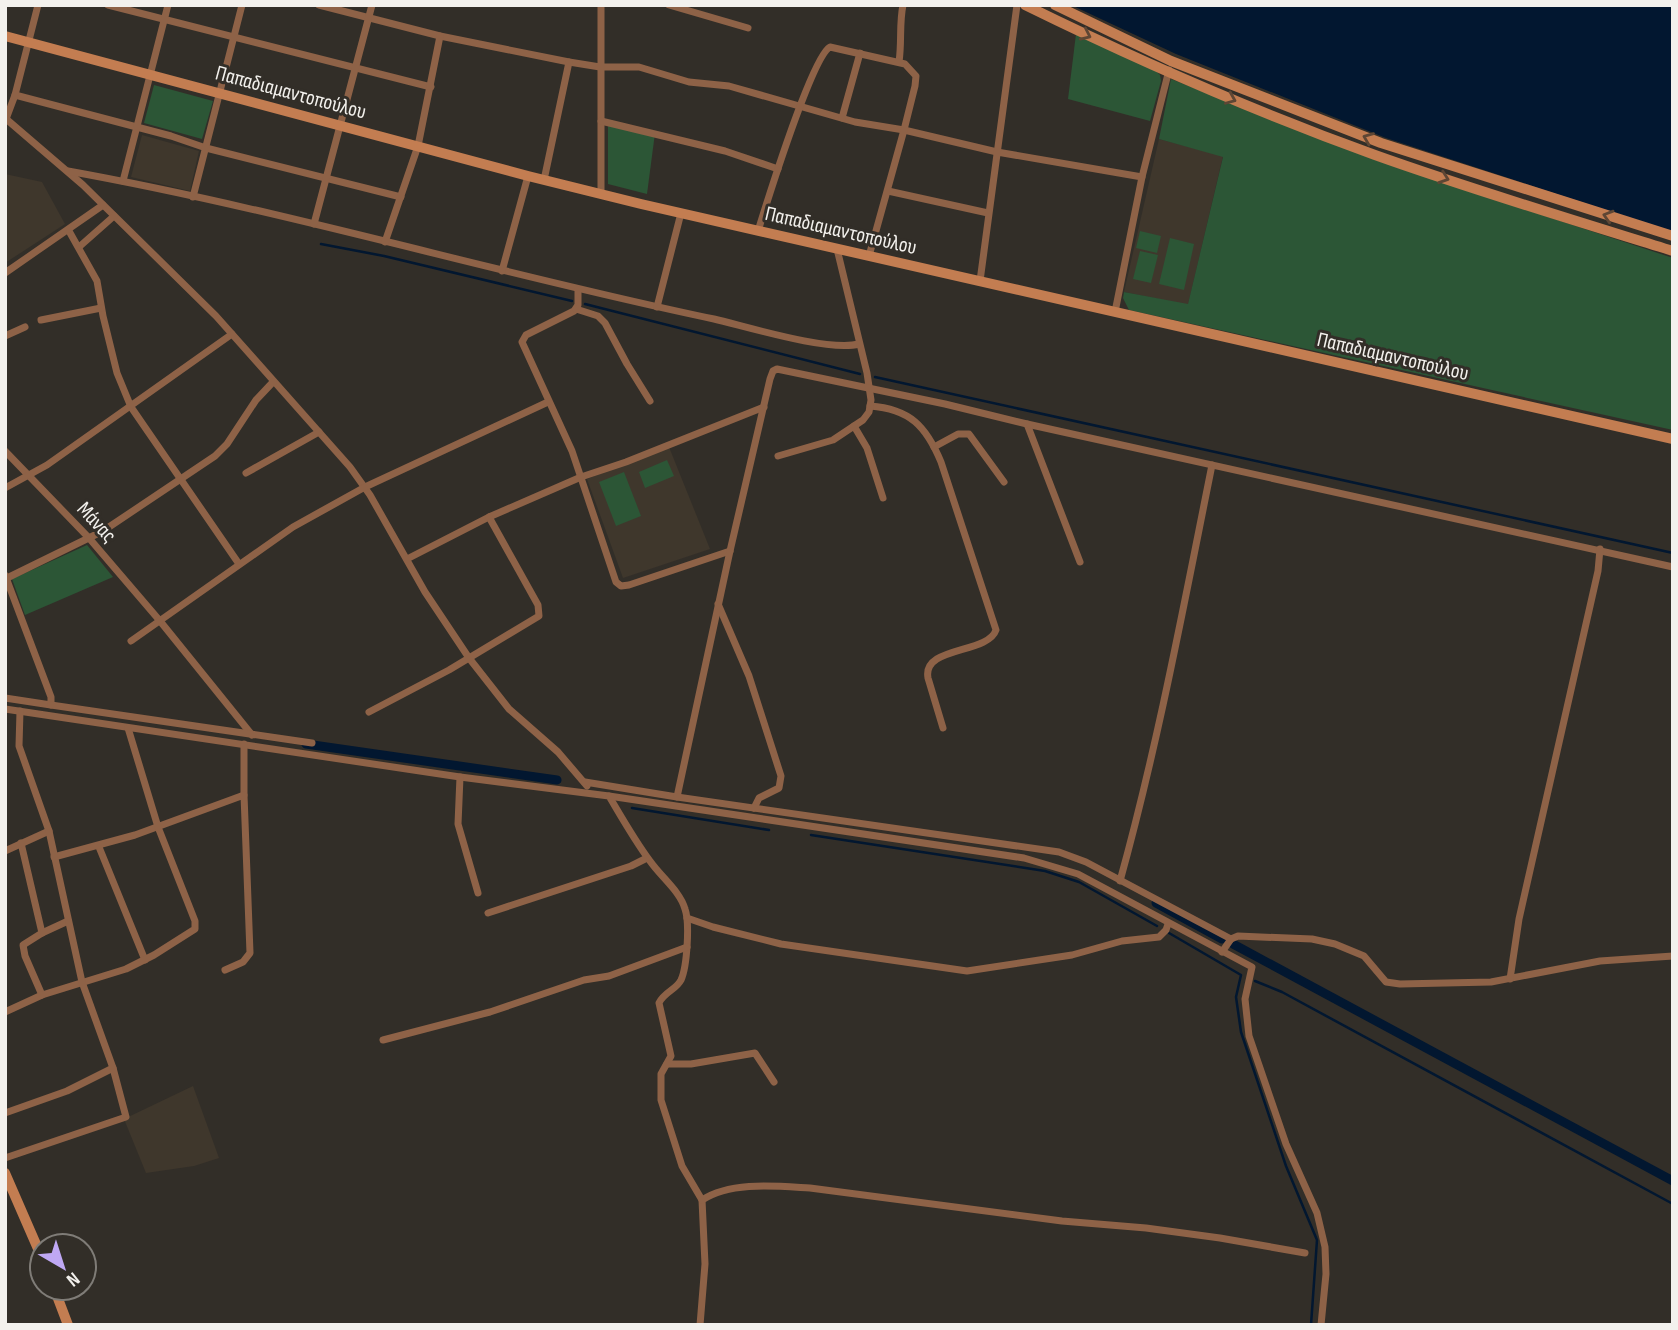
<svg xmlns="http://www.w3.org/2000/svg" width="1678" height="1330" font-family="'Sofia Sans Condensed',sans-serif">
<rect width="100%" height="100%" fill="#322e28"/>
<g fill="#3f372c">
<path d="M142,135L199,151L190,191L131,177Z"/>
<path d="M1159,139L1223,156L1188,305L1124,292Z"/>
<path d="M5,174L42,182L65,224L5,263Z"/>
<path d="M669,447L710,549L623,578L587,479Z"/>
<path d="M193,1086L219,1158L194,1166L146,1173L124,1119Z"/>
</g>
<g fill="#2c5636">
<path d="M1076,34L1153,68L1160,75L1161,81L1150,121L1068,99Z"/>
<path d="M1171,79L1378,161L1673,258V430L1129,310L1123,298L1124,292L1188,304L1223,157L1159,139Z"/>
<path d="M154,85L213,101L202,139L144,123Z"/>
<path d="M608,122L655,133L647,194L608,184Z"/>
<path d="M1140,231L1161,236L1157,253L1136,248Z"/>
<path d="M1170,238L1194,244L1184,290L1159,284Z"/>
<path d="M1140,251L1158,255L1151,283L1133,279Z"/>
<path d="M667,460L674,476L645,488L639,472Z"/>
<path d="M624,472L641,516L616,526L599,482Z"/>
<path d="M87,545L113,577L25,615L12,579Z"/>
</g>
<path fill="#021730" d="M1071,5H1673V232L1386,138L1176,54Z"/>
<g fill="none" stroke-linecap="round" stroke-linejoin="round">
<g stroke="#021730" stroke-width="2.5">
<path d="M321,244L384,256L572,301"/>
<path d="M585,304L860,374"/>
<path d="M875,377L1673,553"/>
<path d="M632,808L769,830"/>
<path d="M811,835L1045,871L1079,882L1157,926"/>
<path d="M1169,933L1241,975L1236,997L1241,1032L1286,1166L1317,1240L1311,1325"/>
<path d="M1255,981L1282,992L1673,1204"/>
</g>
<g stroke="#021730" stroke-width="9">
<path d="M306,744L557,780"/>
<path d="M1156,903L1222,939"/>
<path d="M1233,944L1673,1181"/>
</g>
<g stroke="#8e6247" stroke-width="7">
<path d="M108,5L431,87"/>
<path d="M319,5L440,36L569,62L600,67H639L689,82L729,86L855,122L904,130L997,152L1142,177"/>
<path d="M601,5V194"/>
<path d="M669,5L748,28"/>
<path d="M899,62C902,42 899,24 903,5"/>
<path d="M15,95L171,136L206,148L401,197"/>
<path d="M5,118L83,185L216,316L350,467L370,495L425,592L469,658L509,709L558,752L587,786"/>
<path d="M842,118L860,53"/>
<path d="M6,119L15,95L38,5"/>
<path d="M601,121L725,151L778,169"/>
<path d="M68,171C285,210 498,274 714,319C748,327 829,352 859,344"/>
<path d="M544,180L569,62"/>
<path d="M123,181L168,5"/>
<path d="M888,191L988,213"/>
<path d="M193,197L242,5"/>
<path d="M314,224L372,5"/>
<path d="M69,231L97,281L103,316L117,373L131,407L239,564"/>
<path d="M758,231C767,202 812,57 830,47L905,64L916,76L915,86L904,130L869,256"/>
<path d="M385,242L418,146L440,36"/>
<path d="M79,247L114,216"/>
<path d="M502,271L528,176"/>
<path d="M5,273L103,205"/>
<path d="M980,281L1017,5"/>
<path d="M578,290V305L574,311L526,335L522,342L572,451L616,582L621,586L629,585L730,551"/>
<path d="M657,307L681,213"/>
<path d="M576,309L598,316L605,323L627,364L650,401"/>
<path d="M1115,312L1142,177L1169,70"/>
<path d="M41,320L101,308"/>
<path d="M5,336L25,327"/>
<path d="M870,406C910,409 926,426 941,462L996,630C988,654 922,646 928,678L943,728"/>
<path d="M1027,424L1080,562"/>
<path d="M854,426L867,448L883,498"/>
<path d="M934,447L958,434H969L1004,482"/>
<path d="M5,451L89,538L160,621L252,735"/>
<path d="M778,456L833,440L863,420L869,412L871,400L867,373L837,249"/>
<path d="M246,473L319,432"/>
<path d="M5,488L47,465L232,334"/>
<path d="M407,559L489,517L581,477L626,462L764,407"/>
<path d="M5,579L103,531L215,456L227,444L256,400L273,382"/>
<path d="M718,604L749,676L781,776L779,788L759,798L754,808"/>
<path d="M131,641L293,527L365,487L548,402"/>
<path d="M5,698L51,705V697L5,575"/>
<path d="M51,705L312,743"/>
<path d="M5,709L460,777L609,796C622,818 635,841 650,861C661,877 680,891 685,909C690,923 687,967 681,980C676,990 664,992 659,1003L671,1056L661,1074V1100L682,1166L702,1200L705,1264L700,1325"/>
<path d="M369,712L449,670L539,616L538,605L489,517"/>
<path d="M460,777L458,824L478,893"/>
<path d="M585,782L677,797L730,551L770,379L773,371L777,369L945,404L1027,424L1673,567"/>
<path d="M244,795V744"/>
<path d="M609,796L1024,858L1078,874L1252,967L1245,999L1249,1036L1286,1144L1317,1213L1325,1247L1326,1274L1321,1325"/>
<path d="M677,797L1059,852L1086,862L1231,939"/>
<path d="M21,843L42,933"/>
<path d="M99,847L145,960"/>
<path d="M5,851L49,831"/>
<path d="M54,857L135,835L244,795L250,953L243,962L225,970"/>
<path d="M1120,881C1158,744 1184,604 1212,465"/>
<path d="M488,913L631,866L647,858"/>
<path d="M687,918L713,927L781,944L967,971L1072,955L1122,941L1159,937L1166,930L1168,924"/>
<path d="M1222,952L1231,939L1238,936L1312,939L1335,944L1364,956L1386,982L1400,984L1491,982L1600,961L1673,956"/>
<path d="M1510,979L1519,919L1598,571L1600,549"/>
<path d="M42,995L25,956L23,945L42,933L68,921"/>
<path d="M5,1012L42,995L126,969L154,955L195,929V921L158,827L128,728"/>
<path d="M383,1040L490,1012L584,980L609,976L687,947"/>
<path d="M667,1064H691L755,1053L774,1082"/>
<path d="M5,1113L67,1091L113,1068"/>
<path d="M5,1158L126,1117L113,1068L82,982L49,831L19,746L20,711"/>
<path d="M702,1200C731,1181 776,1186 810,1188L1062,1221L1146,1228L1220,1238L1305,1253"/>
</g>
<g stroke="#c37d51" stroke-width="10">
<path d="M1025,5C1139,61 1256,112 1375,155C1473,190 1573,220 1673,251"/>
<path d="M1055,5L1171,61L1381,143L1673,236"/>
<path d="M5,36L528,176L641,204L1673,439"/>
<path d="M5,1173L42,1258"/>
<path d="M54,1288L68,1325"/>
</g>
</g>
<defs><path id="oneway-chevron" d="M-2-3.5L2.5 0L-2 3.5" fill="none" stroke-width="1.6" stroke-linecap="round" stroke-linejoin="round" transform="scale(1.75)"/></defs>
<g stroke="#5e4634">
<use href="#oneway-chevron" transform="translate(1086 35) rotate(25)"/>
<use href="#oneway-chevron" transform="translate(1231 99) rotate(23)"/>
<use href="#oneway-chevron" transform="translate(1368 138) rotate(-158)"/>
<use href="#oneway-chevron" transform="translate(1444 178) rotate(19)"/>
<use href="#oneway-chevron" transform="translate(1608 216) rotate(-163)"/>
</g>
<g text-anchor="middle" stroke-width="6" stroke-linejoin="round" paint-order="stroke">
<g font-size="21" fill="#f3f1ed" stroke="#322e28">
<text transform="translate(291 92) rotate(15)" y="7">Παπαδιαμαντοπούλου</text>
<text transform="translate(841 230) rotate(13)" y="7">Παπαδιαμαντοπούλου</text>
<text transform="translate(1393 356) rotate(13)" y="7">Παπαδιαμαντοπούλου</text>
<text transform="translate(97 522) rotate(47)" y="7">Μάνας</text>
</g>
</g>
<rect width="1678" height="1330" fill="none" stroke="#f3f1ed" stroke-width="14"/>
<g transform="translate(63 1267) rotate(141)"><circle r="33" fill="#322e28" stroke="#7f7c77" stroke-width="2"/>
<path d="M0-5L12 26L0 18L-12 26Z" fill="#bfa8f4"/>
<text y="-10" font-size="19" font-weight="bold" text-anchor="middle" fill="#f3f1ed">N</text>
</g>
</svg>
